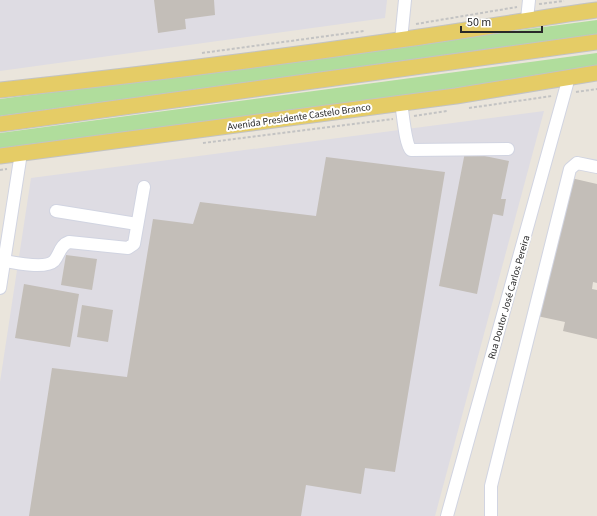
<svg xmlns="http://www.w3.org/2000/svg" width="597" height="516" font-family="'Source Sans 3',sans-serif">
<rect width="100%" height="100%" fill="#eae5dc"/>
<g fill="#dedce3">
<path d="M0,0H387L385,18L0,71Z"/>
<path d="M544,111L435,516H0V382L31,178Z"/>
</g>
<g fill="#b0dd9c">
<path d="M597,20V35L0,116V99Z"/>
<path d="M597,53V71L0,156V133Z"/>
</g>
<g fill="#c3beb8">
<path d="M154,0H214L215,15L185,19L186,29L158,33Z"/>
<path d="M465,152L509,161L501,199H506L503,216L493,214L477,294L439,286Z"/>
<path d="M326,157L445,172L395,472L365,468L361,494L306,485L301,516H29L52,368L127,377L153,219L193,224L200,202L316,216Z"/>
<path d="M571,178L597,184V283L593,282L592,289L597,290V339L563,331L565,322L537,316Z"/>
<path d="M66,255L97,259L92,290L61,285Z"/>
<path d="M24,284L79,294L70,347L15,338Z"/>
<path d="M82,305L113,310L108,342L77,337Z"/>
</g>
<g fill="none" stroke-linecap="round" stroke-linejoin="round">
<defs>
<g id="minor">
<path d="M527,19L529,0"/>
<path d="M401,40L405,0"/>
<path d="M401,103C403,113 405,144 411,150L508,149"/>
<path d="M56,211L137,224"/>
<path d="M4,261C15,263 46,269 54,261C60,254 60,245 69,242L128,248L134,244L144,187"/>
<path d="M0,288L21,153"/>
<path d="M447,516L569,77"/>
<path d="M491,516V486L570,169L577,163L597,167"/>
</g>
<g id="major">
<path d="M0,90C133,76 267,59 399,40C465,31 531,19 597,10"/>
<path d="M0,124L597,42"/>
<path d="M0,156L456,96L597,73"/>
</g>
</defs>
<use href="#minor" stroke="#d1d4e1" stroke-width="14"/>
<use href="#major" stroke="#c3c3c3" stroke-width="17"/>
<g stroke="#c3c3c3" stroke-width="2" stroke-dasharray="3 2" stroke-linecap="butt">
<path d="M539,4L564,1"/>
<path d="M416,24L517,7"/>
<path d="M202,53L364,31"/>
<path d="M576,92L597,89"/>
<path d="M469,108L552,96"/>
<path d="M414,116L447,111"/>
<path d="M203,143L393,119"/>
<path d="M0,170L7,169"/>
</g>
<use href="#minor" stroke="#fff" stroke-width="12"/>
<use href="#major" stroke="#e5cc66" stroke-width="15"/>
</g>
<g text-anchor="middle" stroke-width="4" stroke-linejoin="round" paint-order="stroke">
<g font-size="10" fill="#292929" stroke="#fff">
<text transform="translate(299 116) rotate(-8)" y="4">Avenida Presidente Castelo Branco</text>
<text transform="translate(508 297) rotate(-74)" y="4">Rua Doutor José Carlos Pereira</text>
</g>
</g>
<path d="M461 26v6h81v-6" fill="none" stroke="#292929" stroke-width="2"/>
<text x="467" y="26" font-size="12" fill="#292929" stroke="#ffffff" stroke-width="3" paint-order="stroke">50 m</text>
</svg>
